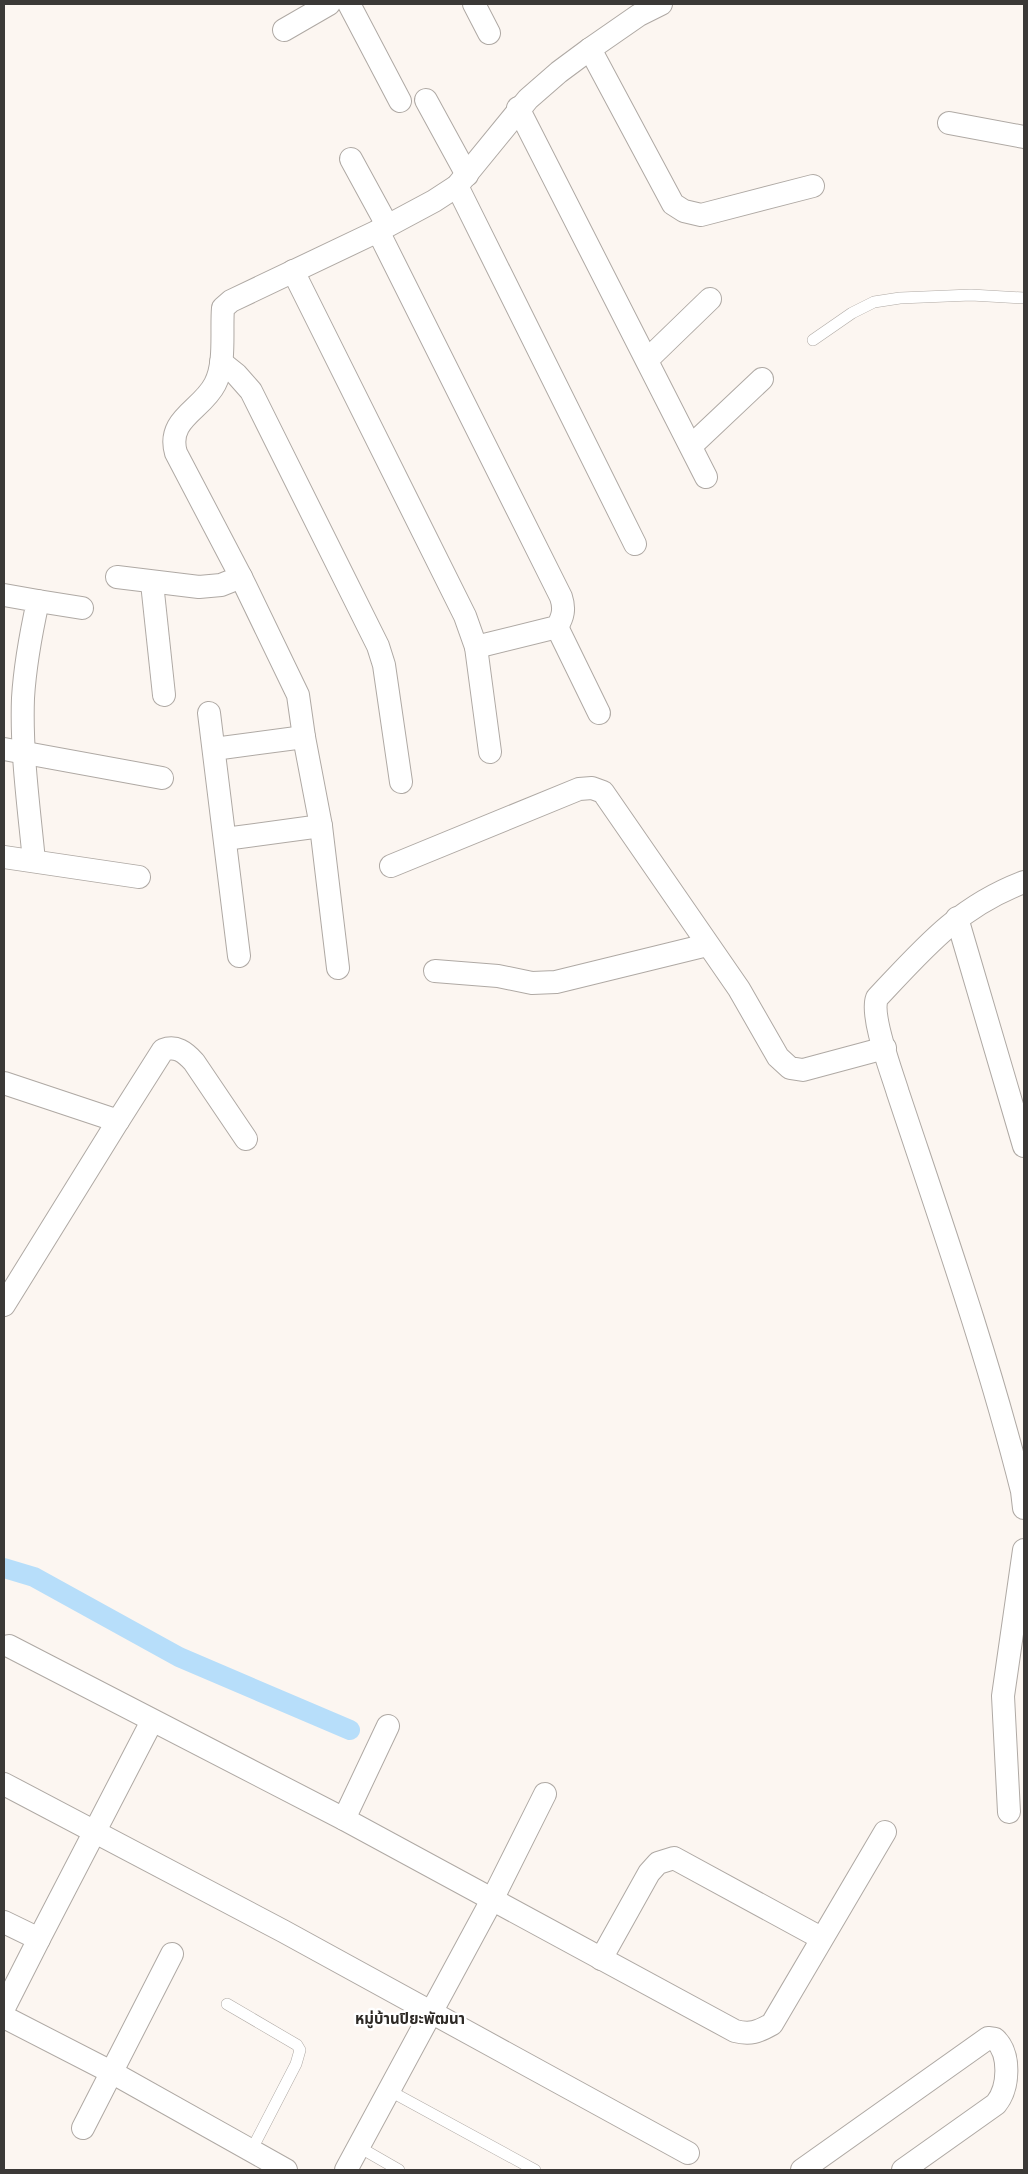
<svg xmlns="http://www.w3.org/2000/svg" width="1028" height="2174" font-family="Inter,'Noto Sans Thai',sans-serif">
<rect width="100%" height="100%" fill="#fcf6f1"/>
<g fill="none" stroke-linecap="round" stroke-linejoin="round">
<path stroke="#b7defa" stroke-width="20" d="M4,1568L34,1577L179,1657L350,1730"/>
<defs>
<g id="service">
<path d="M813,340L852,313L874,302L900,298L971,295L1024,298"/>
<path d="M227,2004L297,2045L300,2050L296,2064L251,2151"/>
<path d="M390,2091L535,2170"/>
<path d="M359,2147L399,2170"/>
</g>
<g id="minor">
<path d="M349,4L400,101"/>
<path d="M474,4L489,33"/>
<path d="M284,30L329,4"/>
<path d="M590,49L673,204L684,211L701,215L813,186"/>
<path d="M426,100L467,175"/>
<path d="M518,108L706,477"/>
<path d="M949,123L1024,137"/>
<path d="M351,159L387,225"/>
<path d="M457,186L635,544"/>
<path d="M293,271L465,616L476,647L557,627C563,617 565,609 561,597L378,231"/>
<path d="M647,360L710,299"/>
<path d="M221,362L236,374L251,391L378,646L384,665L401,782"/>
<path d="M691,446L762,379"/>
<path d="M117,577L199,587L221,585L241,577L176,453C166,419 202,410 215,384C226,363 221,331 223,308L231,301L378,231L434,201L457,186L528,99L559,72L590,49L639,15L661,4"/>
<path d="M152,583L164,695"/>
<path d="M4,595L38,601C31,633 25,665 23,698C21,753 29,808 34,861"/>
<path d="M38,601L82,608"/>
<path d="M557,627L599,713"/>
<path d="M476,647L490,752"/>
<path d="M209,713L239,956"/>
<path d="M4,749L162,778"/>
<path d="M214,749L304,737"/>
<path d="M321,826L338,968"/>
<path d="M225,839L321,826L304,737L298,695L241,577"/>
<path d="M4,857L139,877"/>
<path d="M391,866L579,789L592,788L603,792L739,989L778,1057L790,1068L803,1070L885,1048"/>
<path d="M1024,882C958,907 924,948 877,998C870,1016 892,1073 898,1093C942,1225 988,1356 1022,1491L1024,1508"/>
<path d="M957,918L1024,1146"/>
<path d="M435,971L498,976L532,983L556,982L707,945"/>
<path d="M4,1083L118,1121L163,1050C176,1045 185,1052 194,1062L246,1139"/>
<path d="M4,1305L118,1121"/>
<path d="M9,1646L344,1819L735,2031C750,2035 758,2032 772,2024L885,1832"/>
<path d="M4,1784L283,1931L688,2153"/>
<path d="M1009,1812L1003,1696L1024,1550"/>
<path d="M344,1819L388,1726"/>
<path d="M4,1922L39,1939L4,2008"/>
<path d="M39,1939L152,1721"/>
<path d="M601,1959L649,1873L658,1863L674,1858L821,1938"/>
<path d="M4,2017L113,2073L286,2170"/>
<path d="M83,2128L172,1954"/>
<path d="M346,2170L493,1898L545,1794"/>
<path d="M802,2170L988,2038L995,2039C1011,2054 1009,2088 996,2104L903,2170"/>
</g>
</defs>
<use href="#service" stroke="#afa9a4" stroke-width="12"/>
<use href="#minor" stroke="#afa9a4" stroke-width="24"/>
<use href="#service" stroke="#fff" stroke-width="11"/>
<use href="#minor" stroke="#fff" stroke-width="22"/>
</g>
<g text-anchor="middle" stroke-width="5" stroke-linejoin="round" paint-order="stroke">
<g font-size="15" font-weight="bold" fill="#2d2925" stroke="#fff">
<text x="410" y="2024">หมู่บ้านปิยะพัฒนา</text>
</g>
</g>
<rect width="1028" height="2174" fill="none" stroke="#3b3937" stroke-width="10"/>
</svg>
